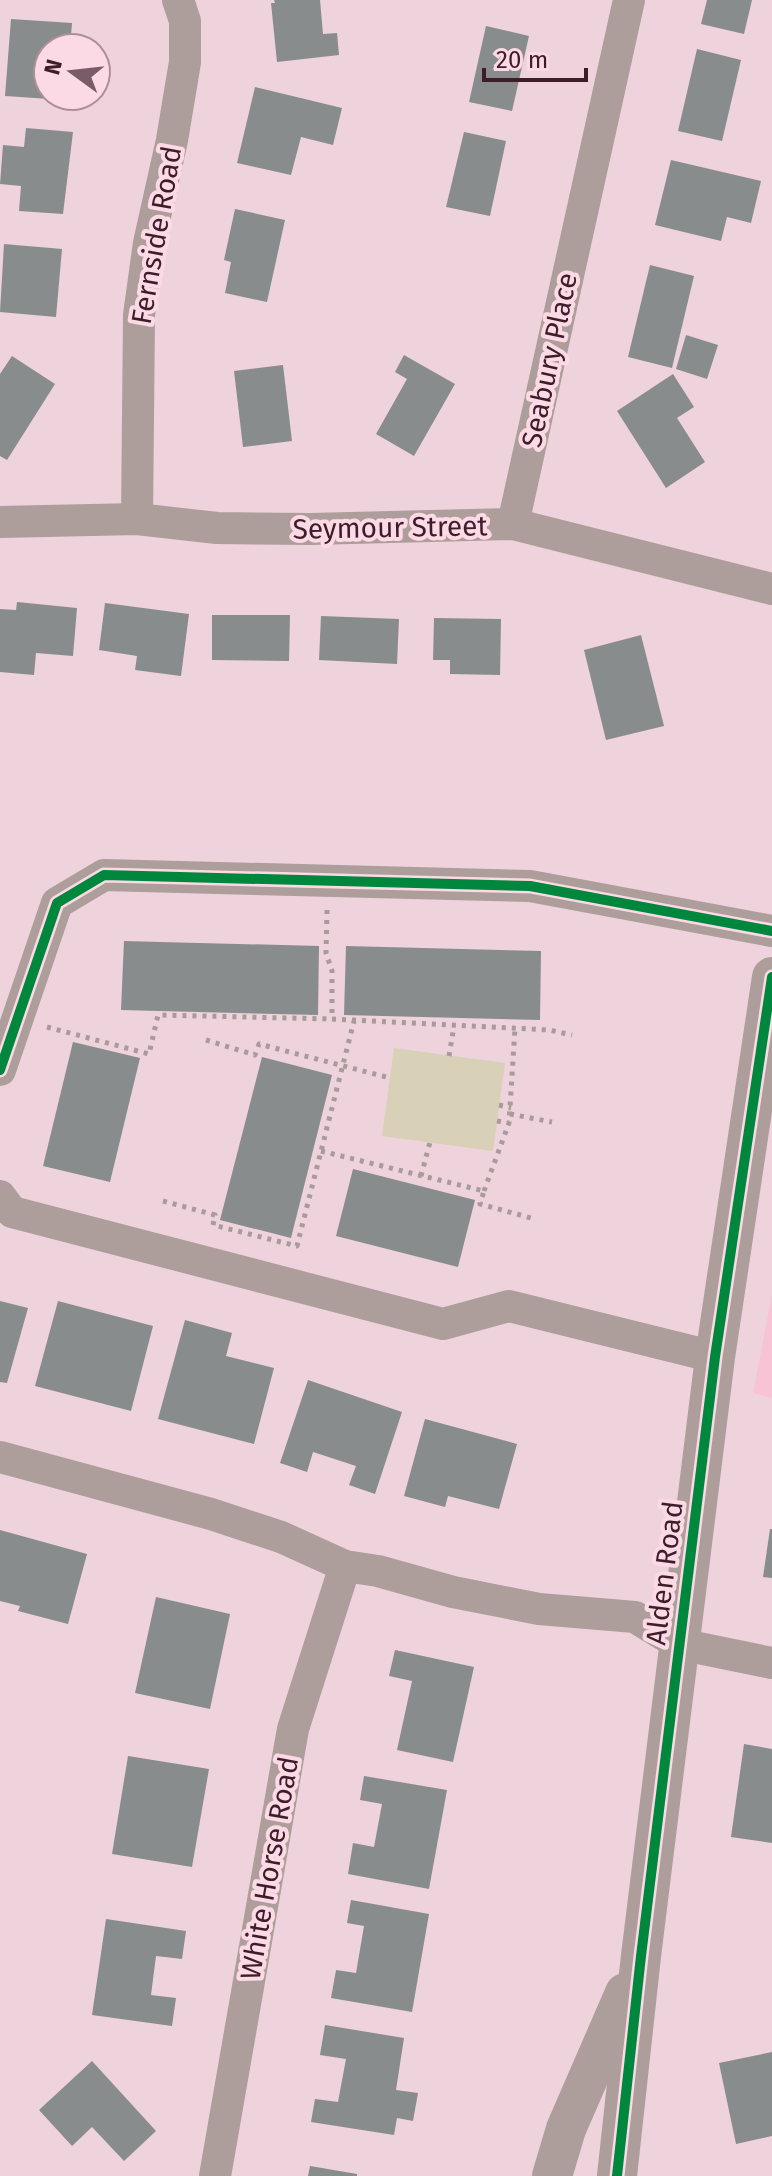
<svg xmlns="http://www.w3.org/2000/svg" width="772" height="2176" font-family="'Fira Sans',sans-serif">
<rect width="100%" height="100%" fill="#eed2dc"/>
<path fill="#f7c3d5" d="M772,1295V1398L753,1393Z"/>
<path fill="#d8d0b7" d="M394,1048L505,1063L493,1151L382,1136Z"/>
<g fill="#898c8d">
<path d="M274,0H320L323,34L337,33L339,55L277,62L271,3H275Z"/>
<path d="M707,0H752L744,34L701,24Z"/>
<path d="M11,19L72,23L70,48H48V96H65V100L5,96Z"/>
<path d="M486,26L529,36L512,111L469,102Z"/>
<path d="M697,49L741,60L722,141L678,131Z"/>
<path d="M255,87L342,108L333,145L301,137L291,175L237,163Z"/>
<path d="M26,128L73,132L63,214L19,211L21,186L0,184L3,145L24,147Z"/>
<path d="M464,132L506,141L490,216L446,207Z"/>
<path d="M671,160L761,181L751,223L727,217L721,241L655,225Z"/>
<path d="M235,209L285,220L267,302L225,293L231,262L224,260Z"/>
<path d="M4,244L62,249L56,317L0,312Z"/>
<path d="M650,265L694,276L672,368L628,357Z"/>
<path d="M686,335L718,345L707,379L676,369Z"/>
<path d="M404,355L455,384L414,456L376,434L407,379L395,372Z"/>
<path d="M12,356L55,384L7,460L0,456V374Z"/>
<path d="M283,365L292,441L243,447L234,371Z"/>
<path d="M673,374L694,407L677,418L705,462L666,488L617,411Z"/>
<path d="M17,602L77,608L73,656L36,653L34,675L0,672V609L16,610Z"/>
<path d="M105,603L189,614L181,676L135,670L137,656L99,650Z"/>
<path d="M212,615H290L289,661L212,660Z"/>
<path d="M321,616L399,619L397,664L319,660Z"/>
<path d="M434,618L501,619L500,675L450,674V660H433Z"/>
<path d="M641,635L664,726L606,740L584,650Z"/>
<path d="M124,941L319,946L318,1015L121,1010Z"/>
<path d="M346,946L541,951L540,1020L344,1015Z"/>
<path d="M73,1042L140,1058L110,1182L43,1166Z"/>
<path d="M262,1057L332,1075L291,1238L220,1220Z"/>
<path d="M353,1169L475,1200L458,1267L336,1236Z"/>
<path d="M0,1301L28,1308L7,1383L0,1382Z"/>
<path d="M58,1301L153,1326L131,1411L35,1386Z"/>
<path d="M185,1320L232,1333L226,1356L274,1368L254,1444L158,1419Z"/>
<path d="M308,1380L402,1412L375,1494L349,1485L356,1466L313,1452L307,1472L280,1463Z"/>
<path d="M425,1419L517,1444L499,1509L448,1496L445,1507L404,1496Z"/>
<path d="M770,1529H772V1578L763,1577Z"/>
<path d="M0,1530L87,1554L68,1624L18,1611L20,1606L0,1601Z"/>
<path d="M156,1597L230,1614L210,1709L135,1693Z"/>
<path d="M395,1650L474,1667L453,1762L397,1750L412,1681L389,1676Z"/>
<path d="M744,1744L772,1749V1843L731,1837Z"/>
<path d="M128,1756L209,1769L192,1867L112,1854Z"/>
<path d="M364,1776L447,1790L429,1889L348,1874L353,1843L374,1847L382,1804L360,1800Z"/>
<path d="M351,1900L429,1914L412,2012L331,1998L336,1970L356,1973L364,1926L347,1923Z"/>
<path d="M106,1919L186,1931L182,1959L156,1956L151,1995L176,1998L172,2026L92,2015Z"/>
<path d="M325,2025L404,2038L396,2090L418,2093L413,2121L397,2118L394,2135L311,2122L315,2099L338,2102L346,2059L320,2055Z"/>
<path d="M772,2052V2136L736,2144L719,2063Z"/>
<path d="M92,2061L156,2131L124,2161L92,2127L72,2146L39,2110Z"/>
<path d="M310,2166L357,2174V2176H308Z"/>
</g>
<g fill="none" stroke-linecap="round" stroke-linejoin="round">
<g stroke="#a99a9b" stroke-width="5" stroke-dasharray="4 6" stroke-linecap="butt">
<path d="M327,910L326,953L332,971V1019L549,1030L572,1035"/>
<path d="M47,1027L149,1054L158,1015L332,1019"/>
<path d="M206,1040L255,1055L259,1044L390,1078"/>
<path d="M449,1056L454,1026"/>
<path d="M499,1105L511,1108"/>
<path d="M510,1114L552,1122"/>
<path d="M497,1121L509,1123"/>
<path d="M321,1151L484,1191L480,1204L531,1218"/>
<path d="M421,1176L430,1142"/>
<path d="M484,1191L509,1123L515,1028"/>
<path d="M163,1201L215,1215L213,1225L297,1246L354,1021"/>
</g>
<g stroke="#ad9d9b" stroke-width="32">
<path d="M137,519L139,315L149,243L172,140L185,62V21L178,0"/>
<path d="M0,522L137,519L217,528L311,529L513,524L772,589"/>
<path d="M513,524L629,0"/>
<path d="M0,1070L57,903L104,875L530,886L772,931"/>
<path d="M0,1196L12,1212L443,1324L509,1306L715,1357"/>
<path d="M0,1457L211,1514L281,1537L345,1566L378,1571L453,1592L539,1609L635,1617L679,1644L772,1663"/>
<path d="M215,2176L293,1729L345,1566"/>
</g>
<g stroke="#ad9d9b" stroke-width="40">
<path d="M552,2176L566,2129L625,1993"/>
<path d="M617,2176L641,1956L715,1357L772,977"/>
</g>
<defs>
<g id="cycleway">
<path d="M0,1070L57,903L104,875L530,886L772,931"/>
<path d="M617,2176L641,1956L715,1357L772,977"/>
</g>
</defs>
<use href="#cycleway" stroke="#fcdae5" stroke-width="15"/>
<use href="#cycleway" stroke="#00873e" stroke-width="10"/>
</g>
<g text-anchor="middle" stroke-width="8" stroke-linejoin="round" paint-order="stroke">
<g font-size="28" fill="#3c1d29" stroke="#fcdae5">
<text transform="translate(156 235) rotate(-80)" y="10">Fernside Road</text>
<text transform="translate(549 360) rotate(-78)" y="10">Seabury Place</text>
<text transform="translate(390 527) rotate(-1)" y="10">Seymour Street</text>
<text transform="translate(664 1573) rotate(-83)" y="10">Alden Road</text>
<text transform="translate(269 1868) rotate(-80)" y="10">White Horse Road</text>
</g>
</g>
<g transform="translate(72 72) rotate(285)"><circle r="38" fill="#fcdae5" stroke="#af8e9a" stroke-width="2"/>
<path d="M0-6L14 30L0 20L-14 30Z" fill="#7a5c68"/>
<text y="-12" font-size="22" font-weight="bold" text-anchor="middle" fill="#3c1d29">N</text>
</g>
<path d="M484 68v12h102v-12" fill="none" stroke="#3c1d29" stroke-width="4"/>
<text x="496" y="68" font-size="24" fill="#3c1d29" stroke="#fcdae5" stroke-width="6" paint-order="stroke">20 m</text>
</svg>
